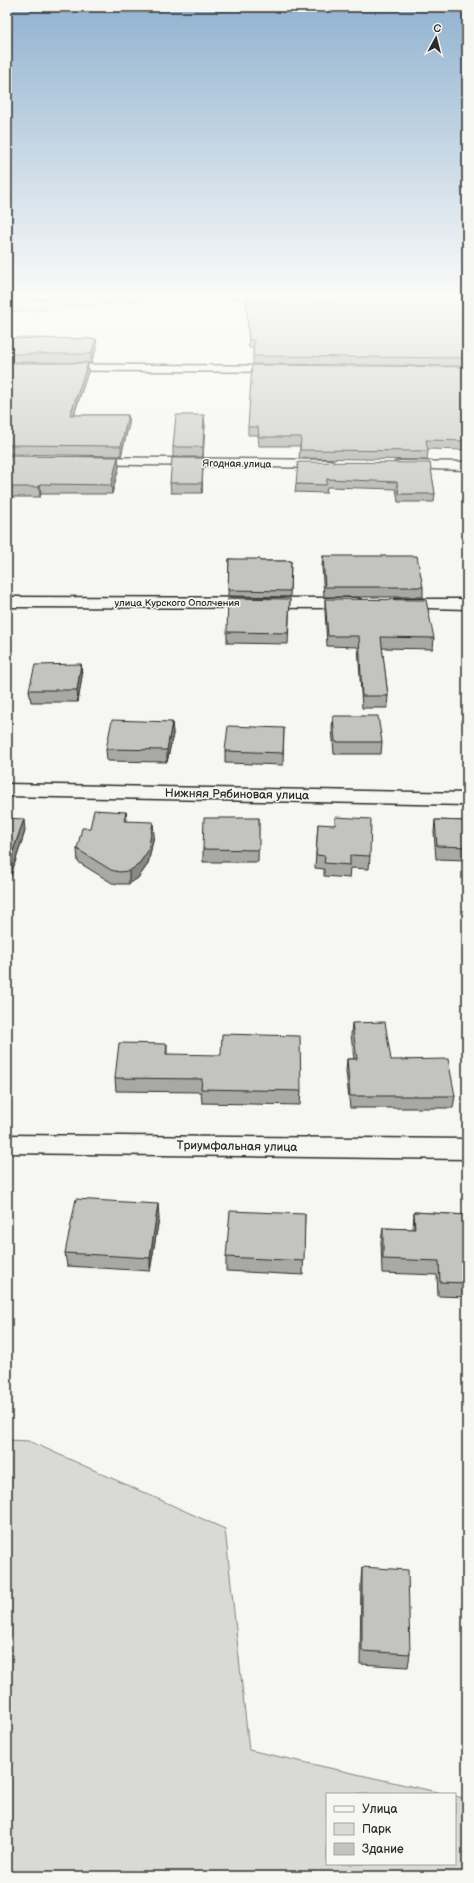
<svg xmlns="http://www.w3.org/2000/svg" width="474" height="1883" font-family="'Balsamiq Sans',sans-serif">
<rect width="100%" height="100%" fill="#f6f6f2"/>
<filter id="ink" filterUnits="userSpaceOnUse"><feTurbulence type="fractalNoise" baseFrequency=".025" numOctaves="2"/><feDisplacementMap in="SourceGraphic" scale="8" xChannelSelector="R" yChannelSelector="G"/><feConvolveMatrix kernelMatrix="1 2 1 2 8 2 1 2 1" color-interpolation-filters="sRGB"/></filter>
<g filter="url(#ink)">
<g fill="#d9d9d5" stroke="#828280">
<path d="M7,294H211L51,310L7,312Z"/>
<path d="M7,1440L29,1441L225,1529L249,1750L446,1794H327V1864H455V1796L467,1799V1876H7Z"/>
</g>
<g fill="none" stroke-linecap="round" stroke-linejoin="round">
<defs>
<g id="street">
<path d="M7,294H81L76,297L7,300Z"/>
<path d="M170,294H400L395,297L186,298L171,296Z"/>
<path d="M7,364L282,366L288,369L282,372L7,370Z"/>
<path d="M88,457L328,460L333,461L335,464L333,467L328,468L83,464L81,461L83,458Z"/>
<path d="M400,461L467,462V470L395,468L393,465L395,462Z"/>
<path d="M7,597L356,598L362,600L364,603L362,606L356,608L7,607Z"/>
<path d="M396,599H467V609L390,607L388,604L390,601Z"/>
<path d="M7,784L467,793V805L7,796Z"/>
<path d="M7,1135L467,1139V1159L7,1153Z"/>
</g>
</defs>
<use href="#street" stroke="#2b2b2b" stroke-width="3"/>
<use href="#street" fill="#f6f6f2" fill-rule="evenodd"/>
</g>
<g fill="#a8a8a5" stroke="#2b2b2b">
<path d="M366,294H467V332H464L467,340V366L253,364V348H249L246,301H366Z"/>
<path d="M7,338L96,339L97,347L91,363L7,362Z"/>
<path d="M7,363L88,372L74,415H128L129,424L121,456L7,454Z"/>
<path d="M467,367V450L427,449L428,451L427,460L299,458L300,446H259L258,435H248V427Z"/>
<path d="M205,425L203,457H173V447Z"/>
<path d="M7,456L118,457L119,467L112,494H41L40,497H7Z"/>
<path d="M203,458L202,493H171L170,483Z"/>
<path d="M430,463L435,494L434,502H398L396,489L327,487L326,493L295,492L296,484Z"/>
<path d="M323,556L423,587V597H324L322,566Z"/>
<path d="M229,559L260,561H291L290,597L228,596Z"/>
<path d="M290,599L288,644L227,643V632Z"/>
<path d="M325,599L434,638L433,649L382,648L388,696L387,708H362L358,647L327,646L325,610Z"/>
<path d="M81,664L82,676L78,702H31L29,690Z"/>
<path d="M333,716L382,742L381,754H334L332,728Z"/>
<path d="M172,722L173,734L167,762L107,761L106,749Z"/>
<path d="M284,728L283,765L225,763V751Z"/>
<path d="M126,812L127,821L154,835L148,864L138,878L129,884H120L112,883L78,862L77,849L90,828Z"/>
<path d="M7,818L25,831L10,878H7Z"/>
<path d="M259,818L258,862H203V849Z"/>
<path d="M435,820L467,821V860L436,859L434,832Z"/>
<path d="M318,824L370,856L369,869L350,868L349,878L324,876V869L315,868Z"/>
<path d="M352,1023L391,1060L455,1096L453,1108H350L346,1071L347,1059H354L351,1035Z"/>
<path d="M167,1044V1054L301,1091L300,1105L202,1103L201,1092L116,1091L115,1078Z"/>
<path d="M414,1212L467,1215V1297L438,1296L437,1275L382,1273L381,1241L383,1228L413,1229Z"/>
<path d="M305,1214L303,1275L226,1271V1257Z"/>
<path d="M159,1218L150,1271L67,1266L65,1253Z"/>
<path d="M362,1567L410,1654L408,1667L360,1664L361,1580Z"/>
</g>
<g fill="#888886" stroke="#2b2b2b">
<path d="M96,339L97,347L91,363V354Z"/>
<path d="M88,363V372L71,424L70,415Z"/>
<path d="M128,415L129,424L121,456V446Z"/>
<path d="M204,415L205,425L203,457V447Z"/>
<path d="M118,457L119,467L112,494L111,485Z"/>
<path d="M203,458V468L202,493V483Z"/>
<path d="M40,484L41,494L40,497L39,487Z"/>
<path d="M81,664L82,676L78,702L77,690Z"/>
<path d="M172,722L173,734L167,762V750Z"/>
<path d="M126,812L127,824L124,821Z"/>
<path d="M24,819L25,831L10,878L8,865Z"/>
<path d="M153,822L154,835L148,864L138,878L129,884V871Z"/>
<path d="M158,1204L159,1218L150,1271V1258Z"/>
</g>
<g fill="#c3c3c0" stroke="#2b2b2b">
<path d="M366,294H467V324H462L467,340V358L253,356L254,340H249L246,301H367Z"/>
<path d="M7,338L96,339L91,354H7Z"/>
<path d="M7,363H88L70,415H128L121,446L7,445Z"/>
<path d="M252,365L467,367V441L426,440L428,451L300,450L301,437H259L258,427H248Z"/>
<path d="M176,415H204L203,447H173Z"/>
<path d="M7,456L118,457L111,485L40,484L39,487H7Z"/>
<path d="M172,458H203L202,483H170Z"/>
<path d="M298,462L430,463L435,494H399L397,482L327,479L326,485L296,484Z"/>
<path d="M323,556H417L423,587H325Z"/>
<path d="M229,559H260V561H291L290,591L228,590Z"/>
<path d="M228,598L290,599L288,633L227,632Z"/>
<path d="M325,599L426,600L434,638L381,637L388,696H362L359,636H328Z"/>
<path d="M81,664L77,690H29L35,665Z"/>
<path d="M333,716H378L382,742H335Z"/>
<path d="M112,720L172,722L167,750L106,749Z"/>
<path d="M228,726L284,728L283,753L225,751Z"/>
<path d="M94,810L126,812L124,821L153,822L148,851L138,865L129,871L119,872L111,870L77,849L82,828H90Z"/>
<path d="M335,817L371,819L370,856L350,855V865L324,863L325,856L316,855L318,824L335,825Z"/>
<path d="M7,818L24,819L8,865H7Z"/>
<path d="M204,818H259V850L203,849Z"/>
<path d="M435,820L467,821V847L437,846Z"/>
<path d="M385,1022L391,1060L448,1059L455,1096H350L347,1059H357L352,1023Z"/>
<path d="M222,1034L300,1036L301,1091L201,1089L202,1079L115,1078L119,1043L167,1044L166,1054L221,1055Z"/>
<path d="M76,1199L158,1204L150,1258L65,1253Z"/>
<path d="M230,1211L305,1214L304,1261L226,1257Z"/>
<path d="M414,1212L467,1215V1283L440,1282L439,1261L383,1259V1228L415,1229Z"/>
<path d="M362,1567L408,1570L410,1654L362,1651Z"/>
</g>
</g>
<linearGradient id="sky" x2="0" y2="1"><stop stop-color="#91b2d0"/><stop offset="0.53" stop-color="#fbfbf9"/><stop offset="1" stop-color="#fbfbf9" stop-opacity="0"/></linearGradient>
<rect width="474" height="557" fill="url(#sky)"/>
<g text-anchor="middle" stroke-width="3" stroke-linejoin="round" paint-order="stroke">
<g font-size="10" fill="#2b2b2b" stroke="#f6f6f2">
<text transform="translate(237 463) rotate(1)" y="4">Ягодная улица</text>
<text x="177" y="606">улица Курского Ополчения</text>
</g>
<g font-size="12" fill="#2b2b2b" stroke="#f6f6f2">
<text transform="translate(237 794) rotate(1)" y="4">Нижняя Рябиновая улица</text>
<text transform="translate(237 1146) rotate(1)" y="4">Триумфальная улица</text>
</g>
</g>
<rect width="474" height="1883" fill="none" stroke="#f6f6f2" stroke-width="24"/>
<rect x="12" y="12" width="450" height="1859" fill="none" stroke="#2b2b2b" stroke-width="1.5" filter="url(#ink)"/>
<rect x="326" y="1793" width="130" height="72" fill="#f6f6f2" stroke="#a5a5a2"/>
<rect x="334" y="1806" width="20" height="6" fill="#f6f6f2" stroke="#a5a5a2"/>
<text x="362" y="1813" font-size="12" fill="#2b2b2b">Улица</text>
<rect x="334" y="1823" width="20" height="12" fill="#d9d9d5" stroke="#a5a5a2"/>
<text x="362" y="1833" font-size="12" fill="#2b2b2b">Парк</text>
<rect x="334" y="1843" width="20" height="12" fill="#c3c3c0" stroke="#a5a5a2"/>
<text x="362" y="1853" font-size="12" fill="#2b2b2b">Здание</text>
<g transform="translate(436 38) rotate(7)" stroke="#f6f6f2" stroke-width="3" paint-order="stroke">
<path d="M0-3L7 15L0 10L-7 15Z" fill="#2b2b2b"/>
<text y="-6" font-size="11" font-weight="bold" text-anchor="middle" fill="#2b2b2b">С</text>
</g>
</svg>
